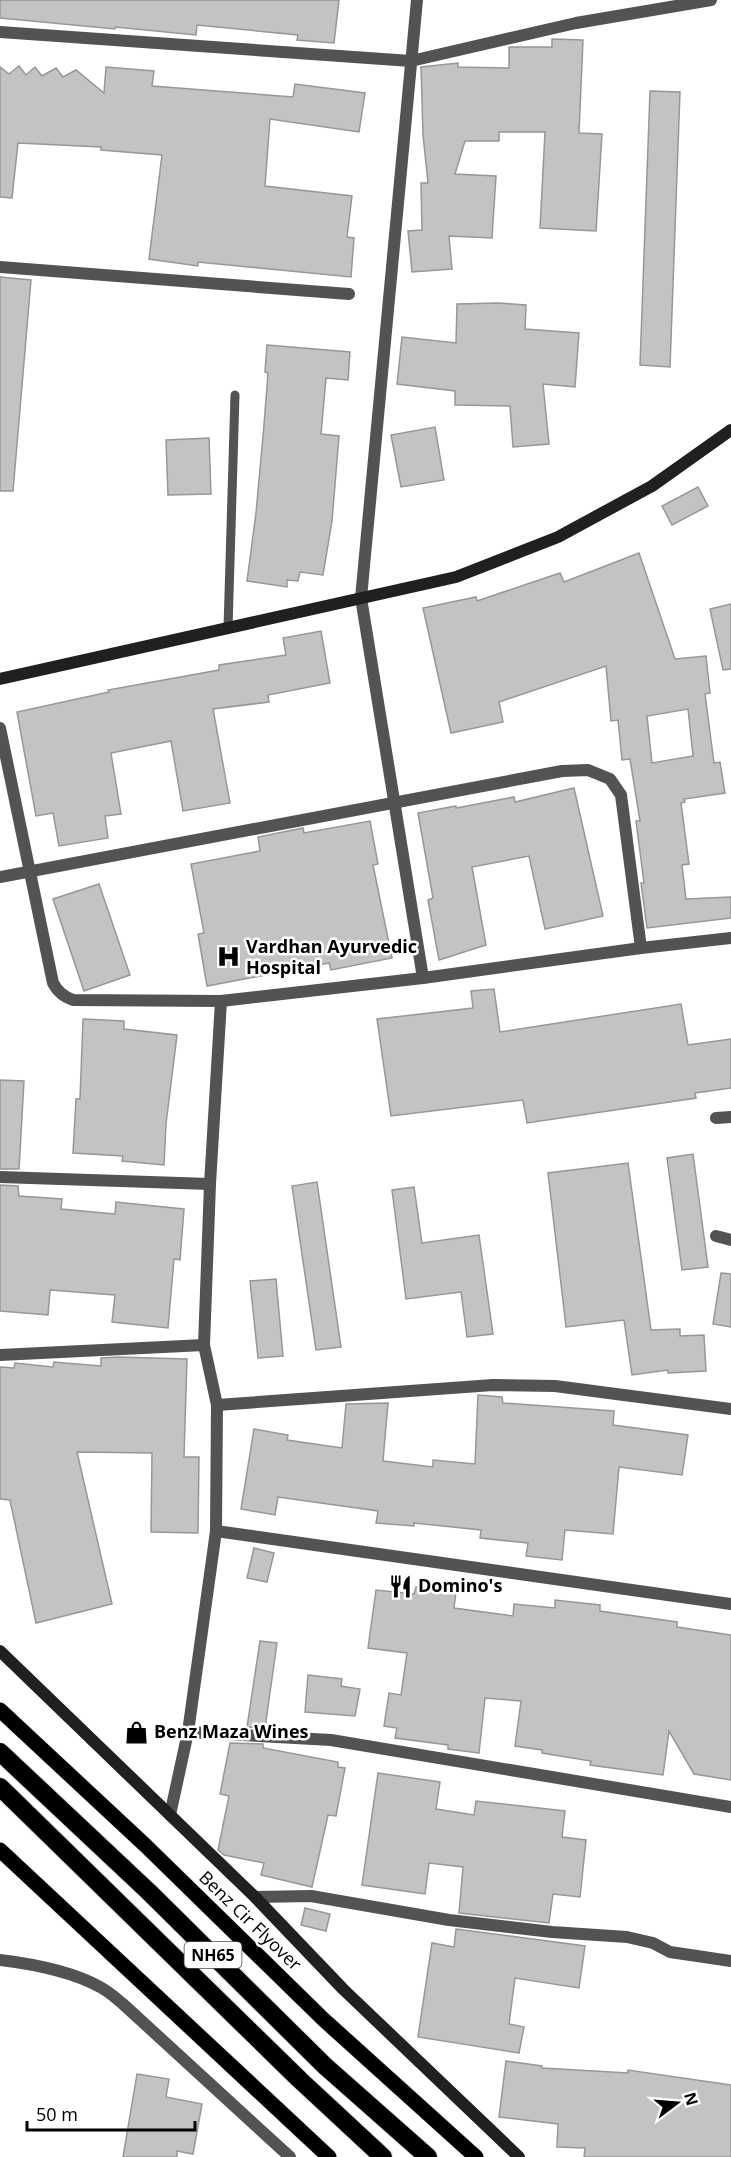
<svg xmlns="http://www.w3.org/2000/svg" width="731" height="2157" font-family="'Open Sans',sans-serif">
<rect width="100%" height="100%" fill="#fff"/>
<g fill="#c3c3c3" stroke="#979797" stroke-width="1.5" fill-rule="evenodd">
<path d="M0,0H339L334,43L297,40L298,35L197,25L196,35L115,27V29L0,18Z"/>
<path d="M552,39L583,40L579,133L602,134L596,231L540,228L545,132H499V141H465L455,174L496,176L492,238L449,236L452,269L412,272L408,231L422,230L421,183H428L423,135L421,67L458,63V67L509,68V47H552Z"/>
<path d="M19,66L26,75L35,67L42,76L56,68L63,77L76,70L104,93L106,67L154,71L152,86L293,97L295,84L365,93L359,132L270,119L265,186L352,196L347,237L354,238L351,277L198,262V266L149,259L162,155L101,150V147L18,143L12,198L0,197V67L9,74Z"/>
<path d="M650,91L680,92L670,367L640,365Z"/>
<path d="M0,277L31,280L13,491H0Z"/>
<path d="M498,303L526,305L525,329L579,333L575,387L543,384L549,444L513,447L510,406L455,405V391L397,384L402,337L456,343L457,304Z"/>
<path d="M267,345L350,352L348,380L326,378L321,434L339,436L332,521L323,575L300,572L298,581L287,580V587L247,581L256,513L264,425L268,373L265,372Z"/>
<path d="M435,427L444,480L401,487L391,435Z"/>
<path d="M209,438L211,494L168,495L166,440Z"/>
<path d="M698,487L708,506L672,525L662,506Z"/>
<path d="M639,553L675,659L706,656L710,693L705,694L714,763L720,762L725,793L684,799L685,802L681,803L689,864L682,865L686,899L731,897V918L647,928L641,883H644L636,821H640L630,759L622,760L618,720L611,721L606,666L499,702L503,722L451,733L423,608L476,597L477,601L560,573L564,582ZM688,709L693,756L652,763L647,716Z"/>
<path d="M731,604V669L723,670L710,609Z"/>
<path d="M321,631L330,683L268,695L269,702L213,709L230,803L183,811L171,741L111,753L121,814L105,816L108,838L59,846L53,813L36,816L17,712L109,692L108,690L219,670V665L286,655L283,638Z"/>
<path d="M574,788L603,916L545,929L529,856L472,867L486,945L439,960L428,900L433,898L418,813L456,806V808L514,797L515,802Z"/>
<path d="M370,821L378,864L373,865L392,958L331,970L329,963L207,986L198,934L204,933L191,864L260,851L258,837L303,828L304,833Z"/>
<path d="M99,884L130,975L84,991L53,899Z"/>
<path d="M494,989L500,1032L681,1004L688,1045L731,1039V1088L695,1093L696,1098L527,1123L523,1100L391,1116L377,1019L473,1008L471,991Z"/>
<path d="M83,1019L124,1021V1029L177,1035L166,1124L164,1165L122,1161L123,1156L73,1153L76,1099H80Z"/>
<path d="M0,1080L24,1081L19,1169H0Z"/>
<path d="M693,1154L708,1267L682,1270L667,1158Z"/>
<path d="M628,1163L651,1330L680,1329V1336L704,1335L706,1371L668,1373V1370L632,1375L624,1320L566,1327L548,1173Z"/>
<path d="M317,1182L341,1347L316,1350L292,1186Z"/>
<path d="M0,1185L18,1186L19,1196L62,1199L61,1209L115,1214L116,1202L184,1209L180,1260L174,1259L168,1328L112,1322L115,1295L50,1290L48,1315L0,1311Z"/>
<path d="M414,1187L422,1243L479,1235L493,1334L467,1337L461,1292L406,1299L392,1190Z"/>
<path d="M721,1273L731,1274V1327L713,1324Z"/>
<path d="M276,1279L283,1356L258,1358L250,1281Z"/>
<path d="M118,1357L187,1359L184,1457H199L198,1533L151,1532L152,1453L77,1452L112,1604L36,1623L10,1500L0,1499V1367L14,1368L15,1363L53,1367L54,1362L101,1366V1358Z"/>
<path d="M478,1395L502,1397L503,1403L614,1411L613,1425L688,1435L682,1475L619,1467L613,1534L565,1530L562,1560L526,1556L528,1543L480,1538L481,1530L414,1523V1526L376,1523L378,1511L278,1497L275,1515L241,1509L254,1429L288,1435L287,1440L342,1448L346,1404L388,1403L383,1461L433,1467V1460L475,1464Z"/>
<path d="M254,1548L274,1553L267,1582L247,1578Z"/>
<path d="M416,1587L456,1592L454,1608L513,1616L514,1604L555,1608V1600L600,1605V1611L677,1622V1627L731,1635V1780L694,1774L669,1731L663,1775L590,1765L591,1761L542,1753V1750L515,1746L521,1701L485,1698L479,1753L448,1749V1745L395,1738L397,1728L384,1726L389,1693L401,1695L407,1653L368,1648L376,1590L414,1594Z"/>
<path d="M260,1641L277,1643L265,1728L247,1727Z"/>
<path d="M308,1675L342,1679L341,1686L360,1689L355,1716L305,1712Z"/>
<path d="M230,1743L263,1744V1748L338,1762V1767L345,1768L336,1816L328,1815L312,1887L261,1875L264,1863L224,1855L218,1850L229,1796L220,1794Z"/>
<path d="M378,1773L440,1782L436,1809L474,1815L476,1801L565,1811L562,1837L586,1840L580,1897L553,1894L549,1923L459,1913L463,1867L429,1863L425,1894L362,1885Z"/>
<path d="M305,1908L330,1914L326,1931L301,1925Z"/>
<path d="M456,1929L585,1946L579,1988L515,1978L509,2024L524,2027L519,2053L418,2037L432,1943L454,1947Z"/>
<path d="M506,2061L542,2066V2068L628,2073V2070L731,2085V2157H584L585,2148L557,2147L558,2124L499,2117Z"/>
<path d="M137,2074L169,2079L166,2097L202,2104L193,2154L177,2151V2157H123Z"/>
</g>
<g fill="none" stroke-linecap="round" stroke-linejoin="round">
<defs>
<g id="primary">
<path d="M0,1710L146,1846L323,2019L476,2157"/>
<path d="M0,1850L329,2157"/>
</g>
<g id="highway">
<path d="M0,1752L149,1892L325,2066L428,2157"/>
<path d="M0,1787L300,2080L383,2157"/>
</g>
</defs>
<use href="#primary" stroke="#dbdbdb" stroke-width="16"/>
<use href="#highway" stroke="#dbdbdb" stroke-width="20"/>
<path stroke="#535353" stroke-width="9" d="M228,628L235,395"/>
<g stroke="#535353" stroke-width="12">
<path d="M417,0L361,598L423,978"/>
<path d="M0,32L411,61L576,23L711,0"/>
<path d="M0,267L349,294"/>
<path d="M0,728L53,983C58,992 63,996 73,1000L221,1001"/>
<path d="M0,877L562,771L588,770L610,779L621,795L641,948"/>
<path d="M716,1118L731,1117"/>
<path d="M0,1177L210,1184"/>
<path d="M716,1236L731,1240"/>
<path d="M0,1355L204,1345"/>
<path d="M217,1405L493,1385L555,1386L731,1409"/>
<path d="M216,1531L731,1604"/>
<path d="M188,1732L331,1740L731,1807"/>
<path d="M170,1815L188,1732L216,1531L217,1405L204,1345L210,1184L221,1001L423,978L641,948L731,938"/>
<path d="M255,1897L311,1896L449,1920L552,1932L627,1937L653,1943L670,1952L731,1961"/>
<path d="M0,1960C33,1964 71,1971 100,1987C108,1991 116,1998 123,2004L290,2157"/>
</g>
<g stroke="#202020" stroke-width="12">
<path d="M0,679L456,577L558,537L652,486L731,430"/>
<path d="M0,1651L255,1897L343,1989L519,2157"/>
</g>
<use href="#primary" stroke="#000" stroke-width="15"/>
<use href="#highway" stroke="#000" stroke-width="18"/>
</g>
<defs>
<symbol id="hospital-bare" viewBox="-9 -9 18 18"><path d="M-5-5h3v3.5h4V-5h3V5h-3V1.5h-4V5h-3Z" fill="#000" stroke="#fff" stroke-width="2.5" paint-order="stroke"/></symbol>
<symbol id="restaurant-bare" viewBox="-9 -9 18 18"><path d="M-5-6h1v4h1v-4h1v4h1v-4h1v5L-1.5 .5V6h-2V.5L-5-1ZM5-6V6H3V1.5H1.5Q1.5-4 5-6Z" fill="#000" stroke="#fff" stroke-width="2.5" paint-order="stroke"/></symbol>
<symbol id="shop-bare" viewBox="-9 -9 18 18"><path d="M-5-2.5h2.3a2.7 3.5 0 0 1 5.4 0H5L5.5 6h-11ZM-1.5-2.5h3a1.5 2.3 0 0 0-3 0Z" fill="#000" stroke="#fff" stroke-width="2.5" paint-order="stroke"/></symbol>
</defs>
<g fill-rule="evenodd">
<use href="#hospital-bare" x="212" y="940" width="33" height="33"/>
<use href="#restaurant-bare" x="384" y="1570" width="33" height="33"/>
<use href="#shop-bare" x="120" y="1716" width="33" height="33"/>
</g>
<g text-anchor="middle" stroke-width="5" stroke-linejoin="round" paint-order="stroke">
<rect fill="#fff" stroke="#4c4c4c" stroke-width="1.5" x="184.5" y="1942" width="57" height="26" rx="4.5"/>
<g font-size="16" font-weight="bold" fill="#000">
<text x="213" y="1961">NH65</text>
</g>
<g font-size="18" font-weight="bold" fill="#000" stroke="#fff" text-anchor="start">
<text x="246" y="953">Vardhan Ayurvedic<tspan x="246" dy="21">Hospital</tspan></text>
<text x="418" y="1592">Domino's</text>
<text x="154" y="1738">Benz Maza Wines</text>
</g>
<g font-size="18" fill="#000" stroke="#fff">
<text transform="translate(250 1921) rotate(44)" y="6">Benz Cir Flyover</text>
</g>
</g>
<g transform="translate(677 2103) rotate(74)" stroke="#ffffff" stroke-width="4.5" paint-order="stroke">
<path d="M0-4.5L10 22L0 15L-10 22Z" fill="#000000"/>
<text y="-9" font-size="16" font-weight="bold" text-anchor="middle" fill="#000000">N</text>
</g>
<path d="M27 2121v9h168v-9" fill="none" stroke="#000000" stroke-width="3"/>
<text x="36" y="2121" font-size="18" fill="#000000" stroke="#ffffff" stroke-width="4.5" paint-order="stroke">50 m</text>
</svg>
